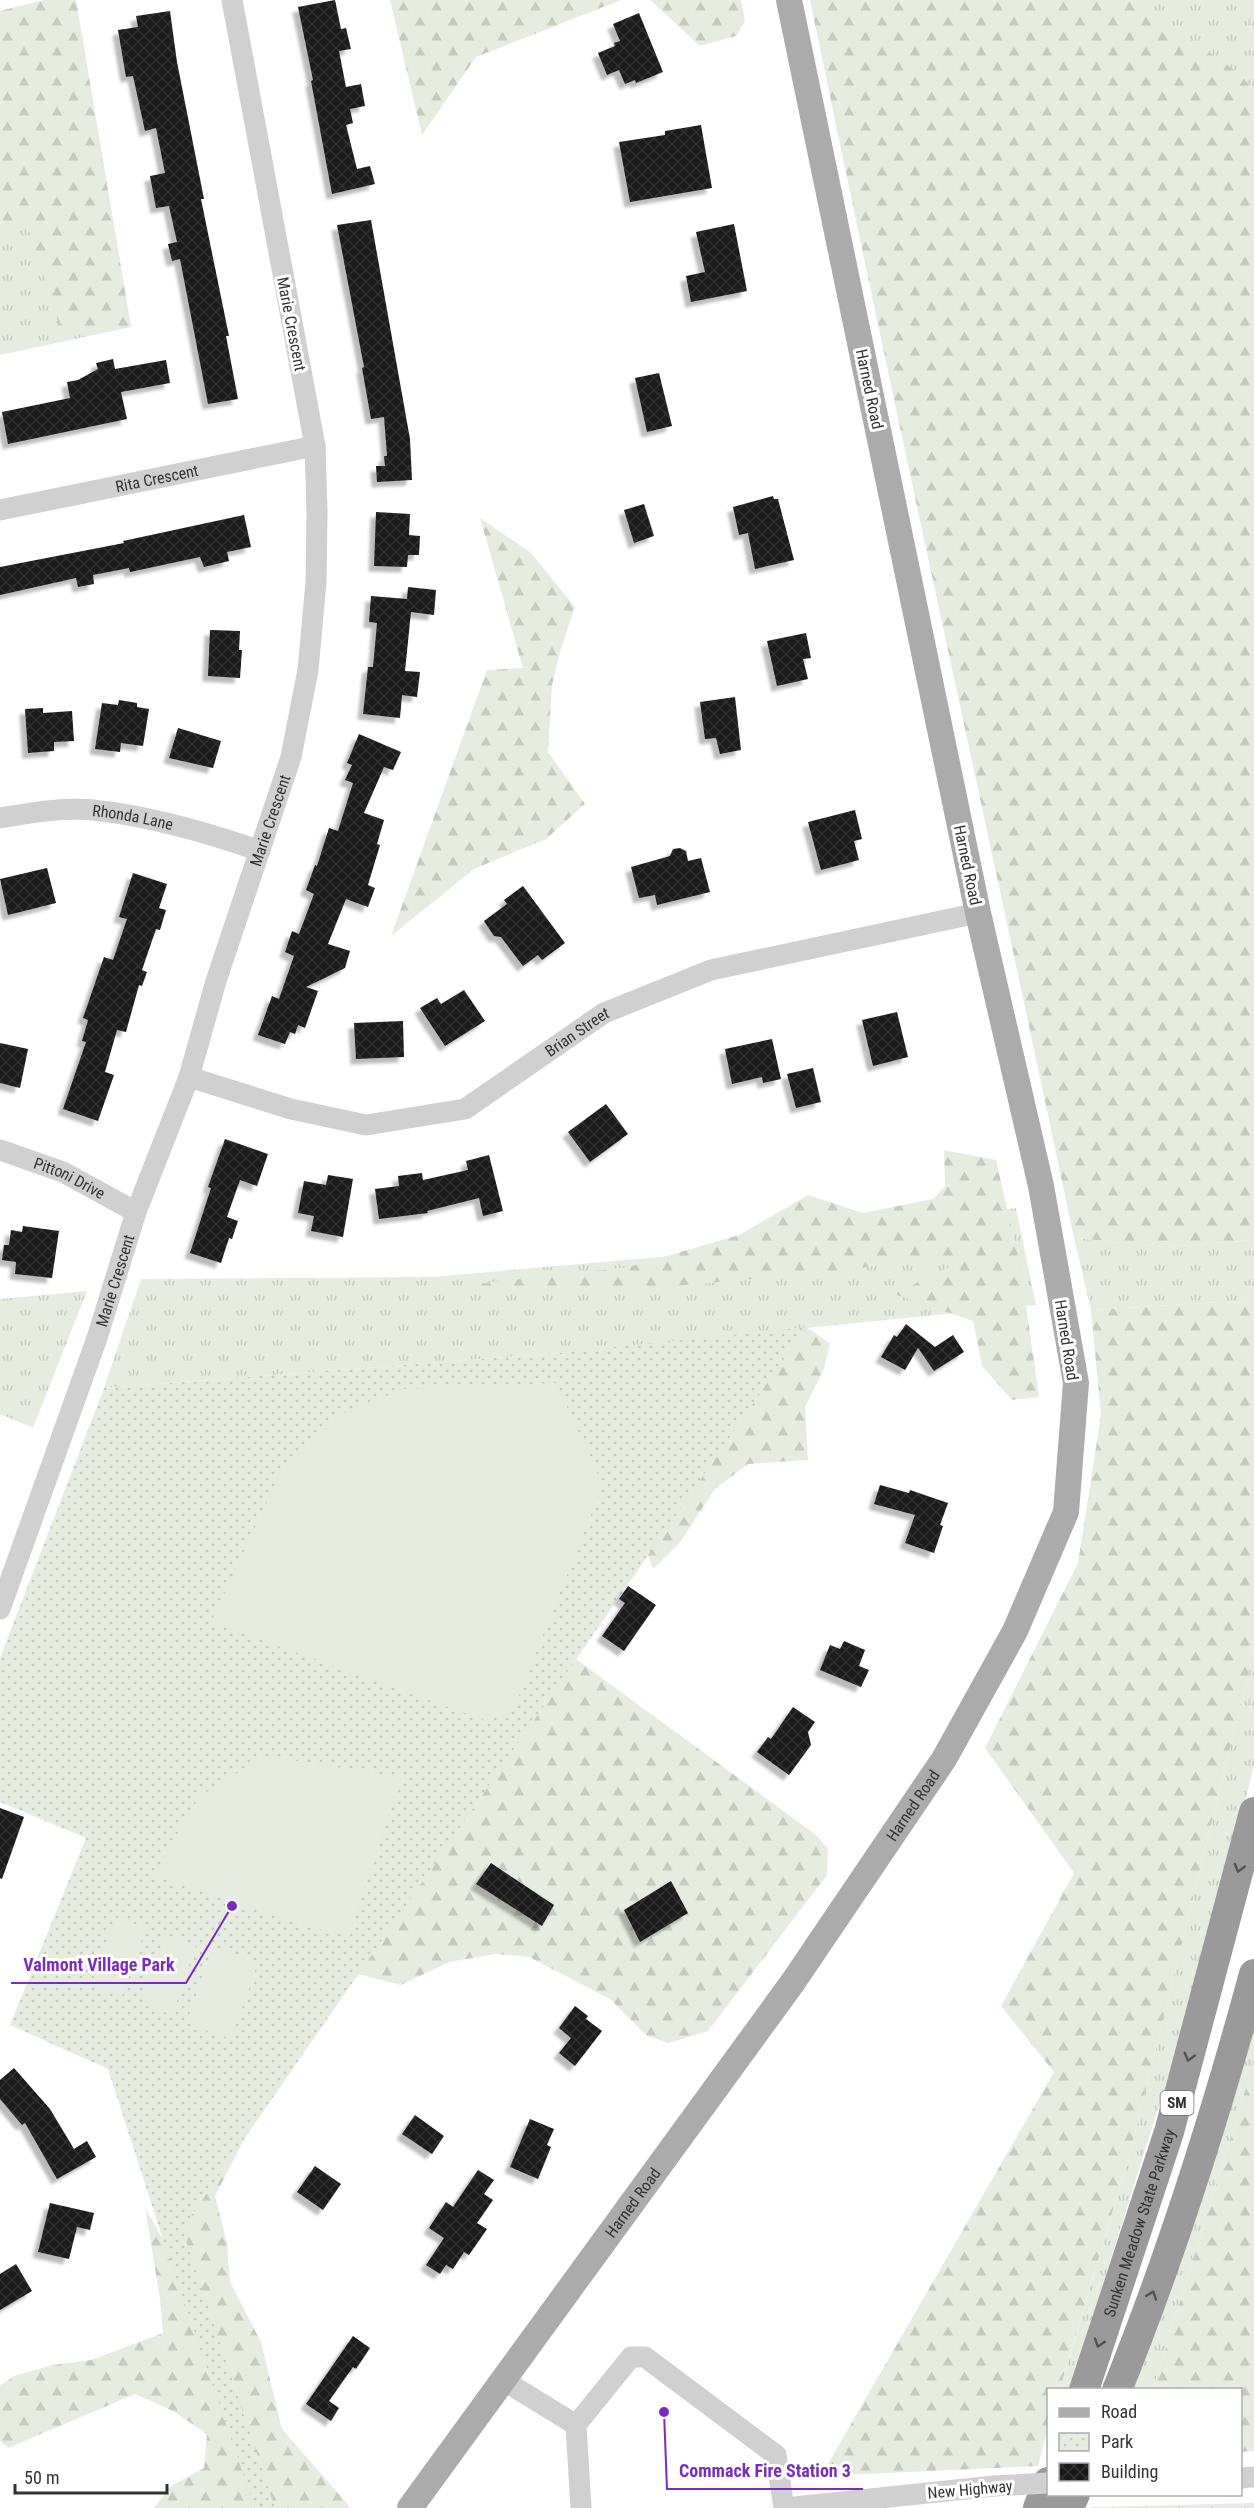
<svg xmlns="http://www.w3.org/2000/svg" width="1254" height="2508" font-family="'Roboto Condensed',sans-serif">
<defs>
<pattern id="grass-tufts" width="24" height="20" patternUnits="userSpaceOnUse" patternTransform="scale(1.5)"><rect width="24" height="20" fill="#e6ecdf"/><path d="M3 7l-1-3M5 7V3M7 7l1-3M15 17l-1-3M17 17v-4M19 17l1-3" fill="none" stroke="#c6cbc0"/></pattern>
<pattern id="forest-firs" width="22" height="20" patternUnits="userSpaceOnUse" patternTransform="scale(1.5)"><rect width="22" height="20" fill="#e6ecdf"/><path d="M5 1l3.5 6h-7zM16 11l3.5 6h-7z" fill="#c6cbc0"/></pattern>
<pattern id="park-dots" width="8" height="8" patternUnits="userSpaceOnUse" patternTransform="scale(1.5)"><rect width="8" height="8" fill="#e6ecdf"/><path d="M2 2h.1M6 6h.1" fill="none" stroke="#c6cbc0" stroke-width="1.8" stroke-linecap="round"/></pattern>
<pattern id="building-cross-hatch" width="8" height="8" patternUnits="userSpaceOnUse" patternTransform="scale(1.5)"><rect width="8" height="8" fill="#1a1a1a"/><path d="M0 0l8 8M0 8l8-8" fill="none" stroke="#333"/></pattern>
<filter id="shadow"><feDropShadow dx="-5.5" dy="5.5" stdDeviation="1.5" flood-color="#0004"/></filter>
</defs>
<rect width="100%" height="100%" fill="#fff"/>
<g fill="url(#grass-tufts)">
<path d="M45,0H76L131,327L0,355V11Z"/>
<path d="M1147,0H1254V91L1240,74L1154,14Z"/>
<path d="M1016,1208L1036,1305L559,1353L104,1388L141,1279L432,1277L706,1253Z"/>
<path d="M1074,1238L1165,1247L1254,1240V1300L1091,1310Z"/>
<path d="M87,1291L33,1428L0,1414V1299Z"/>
<path d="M1254,1651V1765L1212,1937L1070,2389L1060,2390L1132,2145Z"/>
<path d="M1254,2005V2062L1153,2389L1131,2390Z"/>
</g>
<g fill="url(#forest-firs)">
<path d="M45,0H76L131,327L61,331L28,227L0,222V11Z"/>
<path d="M390,0H621L476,57L422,135Z"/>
<path d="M650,0H741L745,21L736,36L700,46Z"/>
<path d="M810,0H1147L1155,14L1240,74L1254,91V1240L1165,1247L1074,1238C987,825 895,413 810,0Z"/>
<path d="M480,518L530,552L575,607L561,648L552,685L548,752L585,804L546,839L474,869L391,936L487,670L523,668Z"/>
<path d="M944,1150L996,1160L1021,1270L1039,1397L1012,1400L982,1366L973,1321L894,1294L951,1266L942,1255L842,1271L629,1290L395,1293L629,1267L739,1235L808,1195L863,1213L933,1199L945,1186Z"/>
<path d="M1254,1300V1651L1132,2145L1060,2389L1048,2390V2429L1038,2466L821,2476L1054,2072L1001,2006L1074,1873L985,1748L1078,1563L1101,1415L1091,1310Z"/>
<path d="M806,1327L830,1343L824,1369L805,1407L808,1460L748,1464L715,1489L679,1544L653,1569L639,1531L559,1353Z"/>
<path d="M576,1659L816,1835L828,1849L827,1875L708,2031L669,2043L647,2036L610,1999L529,1957L496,1954L449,1962L401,1985L358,1974Z"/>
<path d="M1254,2062V2451L1241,2452L1240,2390L1153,2389Z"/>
<path d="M247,2134L215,2196L227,2243L230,2282L261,2342L282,2429L351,2508H154L171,2486L204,2468L207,2434L173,2411L135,2394L8,2448L0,2440V2385L17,2375L53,2365L91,2360L163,2333L160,2299L145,2207L163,2240L181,2229Z"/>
<path d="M1254,2503V2508H1088L1094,2507Z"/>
</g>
<path fill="url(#park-dots)" d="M806,1327L182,2229L275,2508H255L163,2240L108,2069L10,2025L86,1838L0,1802V1658L104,1388L559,1353Z"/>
<g fill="#e6ecdf">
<path d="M556,1383L603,1485L513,1711L487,1721L211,1622L280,1474L336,1416L403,1389Z"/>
<path d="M264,1756L401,1777L350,1930L334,1934L153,1876L199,1797Z"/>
<path d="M115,1917L146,1928L122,1997L91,1986Z"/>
<path d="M165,1935L196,1946L172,2015L142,2004Z"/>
<path d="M213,1947L258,1963L231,2039L186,2023Z"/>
</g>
<g fill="url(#building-cross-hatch)" filter="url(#shadow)">
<path d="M335,0L341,29L346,28L351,49L339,51L346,87L361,84L365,106L350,109L353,123L346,125L357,169L370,166L375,184L332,194L311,81L313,80L298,7Z"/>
<path d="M170,11L177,62L204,199H201L229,336H226L238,399L208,404L180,259L172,261L168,244L177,242L169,206L156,208L150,176L165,173L156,128L145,131L133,76L126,77L118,30L138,27L136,16Z"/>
<path d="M639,13L663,72L636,83L635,80L625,84L619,70L607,75L598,53L615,46L614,43L620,41L613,24Z"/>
<path d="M701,125L712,188L630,202L619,142L665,135V131Z"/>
<path d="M371,220L410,439L412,480L377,482L376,466H385L384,456H387L384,417L371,419L362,368L364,367L337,225Z"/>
<path d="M734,224L747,291L691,302L686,276L705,272L696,232Z"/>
<path d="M113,359L115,369L166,360L170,383L121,392L127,419L8,444L2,412L70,398L67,382L78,380L98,369L96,363Z"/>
<path d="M659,373L672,426L647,432L635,378Z"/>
<path d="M773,496L774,499H778L794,560L755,569L748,533L739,535L733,507Z"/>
<path d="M644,504L654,536L634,543L624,510Z"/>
<path d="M376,512L410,514L409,535L420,536L419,555H408L407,567L374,566Z"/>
<path d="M244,515L251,547L227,552L229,561L204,567L200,557L130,572L129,568L93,575L94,584L78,587L76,578L0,595V567L124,543L123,541Z"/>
<path d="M408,587L436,590L434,615L411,612L405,671L420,672L417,697L402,695L400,718L363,714L368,667H373L377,623L369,622L371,596L407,599Z"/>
<path d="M210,630L240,631L239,650H242L240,678L208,676Z"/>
<path d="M806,633L811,658L803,659L808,679L777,686L767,641Z"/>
<path d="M735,697L741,750L720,754L716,738L705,739L700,702Z"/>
<path d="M119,700L137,703V707L149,709L143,746L121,743L120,752L95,749L102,703L118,705Z"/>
<path d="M43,708V713L72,711L74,741L54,742V751L28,753L25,709Z"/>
<path d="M178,728L221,741L213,768L169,758Z"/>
<path d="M359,734L401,752L393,770L384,767L364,813L384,820L377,844L380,845L368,885L375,888L368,907L346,899L328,944L350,951L345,968L306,987L318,991L305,1028L298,1025L295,1034L290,1032L285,1044L258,1035L272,996L279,999L280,996L294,956L285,952L292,931L299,934L314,894L306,890L315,865L317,866L329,828L338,831L353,783L345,780L352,765L347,763Z"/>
<path d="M855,810L862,839L854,841L859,860L821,870L808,822Z"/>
<path d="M680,848L686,851L688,861L701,858L710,892L657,905L655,895L639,898L631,867L670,856L673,849Z"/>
<path d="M47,868L56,903L8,915L0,879Z"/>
<path d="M133,873L167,884L159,908L166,910L160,930L156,929L142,970L147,972L142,986L139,985L126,1032L117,1030L105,1072L114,1075L98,1121L63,1109L86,1042L82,1041L88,1020L83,1018L104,957L113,960L127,919L119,917Z"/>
<path d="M523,886L565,943L542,960L538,955L523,966L501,937L494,936L484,921L507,904L504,900Z"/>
<path d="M464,990L485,1021L445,1046L420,1008L437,998L441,1004Z"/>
<path d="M897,1012L908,1057L873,1066L862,1020Z"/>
<path d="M403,1021L404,1057L356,1059L354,1023Z"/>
<path d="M772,1039L781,1079L763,1083L762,1077L732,1084L725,1049Z"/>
<path d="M0,1043L28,1049L20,1088L0,1083Z"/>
<path d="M813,1068L821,1102L796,1108L787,1074Z"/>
<path d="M606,1104L628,1134L590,1162L568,1132Z"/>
<path d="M225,1139L268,1154L257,1186L240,1180L227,1217L238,1221L232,1239L229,1238L221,1263L190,1253L211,1188L208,1187Z"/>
<path d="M489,1155L503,1211L483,1216L479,1198L427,1211L428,1213L379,1219L375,1189L399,1186L398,1176L422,1173L423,1180L468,1170L466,1161Z"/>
<path d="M328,1175L353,1179L343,1237L311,1231L314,1216L298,1213L304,1181L326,1185Z"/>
<path d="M23,1226L59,1231L52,1278L15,1274L16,1262L2,1260L4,1245H9L11,1230L22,1232Z"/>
<path d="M906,1324L935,1347L953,1335L964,1352L934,1371L918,1348L905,1370L881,1357L894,1335L897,1337Z"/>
<path d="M880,1485L909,1493L910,1490L948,1503L940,1525L943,1526L934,1553L905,1543L915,1515L874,1504Z"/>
<path d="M628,1586L656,1605L624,1651L602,1636L625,1603L619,1599Z"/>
<path d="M844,1641L865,1650L859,1666L869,1670L861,1687L820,1670L830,1645L840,1649Z"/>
<path d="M793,1707L815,1722L808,1732L811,1745L789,1775L757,1752L768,1737L771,1739Z"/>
<path d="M0,1808L24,1817L2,1879L0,1878Z"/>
<path d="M491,1863L554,1905L542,1926L476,1884Z"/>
<path d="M671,1881L688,1913L640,1942L624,1910Z"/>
<path d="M575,2006L588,2016L586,2019L602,2031L575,2066L559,2053L571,2038L559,2028Z"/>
<path d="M14,2068L50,2109L74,2149L87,2141L96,2157L57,2179L25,2123L22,2125L0,2099V2080Z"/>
<path d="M415,2115L444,2136L432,2154L402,2134Z"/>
<path d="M530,2119L554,2129L547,2145L551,2147L538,2179L510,2167Z"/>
<path d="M315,2166L341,2184L323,2210L297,2192Z"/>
<path d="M478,2170L494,2180L484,2194L493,2200L477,2223L487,2229L469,2255L464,2252L453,2269L446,2265L440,2274L426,2265L444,2238L429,2228L446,2202L453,2207Z"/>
<path d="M50,2203L94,2213L90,2230L77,2227L69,2259L38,2252Z"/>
<path d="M16,2264L32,2291L0,2310V2274Z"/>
<path d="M353,2336L370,2348L356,2369L353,2367L329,2401L339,2408L331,2421L306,2404Z"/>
</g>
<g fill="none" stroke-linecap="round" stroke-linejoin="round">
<g stroke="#d0d0d0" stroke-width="21">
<path id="s1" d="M0,510L315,446"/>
<path id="s2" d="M0,818C30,813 62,807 93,810C150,816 206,832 260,851"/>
<path id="s3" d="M189,1077L291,1109L366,1125L465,1109L604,1013L711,970L978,913"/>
<path id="s4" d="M0,1150L63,1172L136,1212"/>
<path id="s5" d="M0,1609L97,1338L136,1212L189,1077L216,981L291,757L308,670L316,582L317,512L315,446L232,0"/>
<path d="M503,2380L576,2425L631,2357H645L776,2455L784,2508"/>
<path d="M576,2425L581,2508"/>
<path d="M1240,2478L1254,2477"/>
<path d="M785,2508L994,2486"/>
</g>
<path stroke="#ababab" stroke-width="26" id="s6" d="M410,2508L793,1982L944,1759L1015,1631L1066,1512L1076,1383L1041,1186L978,913L789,0"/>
<g stroke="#9a9a9a" stroke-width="30">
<path id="s7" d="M1084,2390L1169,2132L1254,1812"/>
<path d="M1117,2390C1172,2254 1216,2114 1254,1974"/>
<path d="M1038,2508L1048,2482"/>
<path d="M1069,2508L1075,2494"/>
</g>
<path stroke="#d0d0d0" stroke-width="21" d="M994,2486L1048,2483"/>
</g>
<defs><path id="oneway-chevron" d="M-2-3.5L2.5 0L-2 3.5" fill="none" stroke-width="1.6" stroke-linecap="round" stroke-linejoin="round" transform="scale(1.5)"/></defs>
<g stroke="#525252">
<use href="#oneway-chevron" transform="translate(1239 1868) rotate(105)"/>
<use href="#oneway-chevron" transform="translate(1189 2057) rotate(105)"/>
<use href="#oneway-chevron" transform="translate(1152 2295) rotate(-70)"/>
<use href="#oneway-chevron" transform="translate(1099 2343) rotate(108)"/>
</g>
<g text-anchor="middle" stroke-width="6" stroke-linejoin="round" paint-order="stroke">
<rect fill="#fff" stroke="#707070" stroke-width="1.5" x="1160.5" y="2091" width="33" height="24" rx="4.5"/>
<g font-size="15" font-weight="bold" fill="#333">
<text x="1177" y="2108">SM</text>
</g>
<g font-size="16" fill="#333" stroke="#fff">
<text transform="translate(292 324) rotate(79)" y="6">Marie Crescent</text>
<text transform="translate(870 389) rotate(78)" y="6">Harned Road</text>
<text dy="6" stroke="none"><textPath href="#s1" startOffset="160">Rita Crescent</textPath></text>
<text dy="6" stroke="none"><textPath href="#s2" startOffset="134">Rhonda Lane</textPath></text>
<text dy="6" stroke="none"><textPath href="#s5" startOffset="834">Marie Crescent</textPath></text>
<text transform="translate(968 865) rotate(78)" y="6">Harned Road</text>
<text dy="6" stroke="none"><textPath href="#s3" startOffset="420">Brian Street</textPath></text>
<text dy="6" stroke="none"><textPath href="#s4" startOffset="75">Pittoni Drive</textPath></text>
<text dy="6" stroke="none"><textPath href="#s5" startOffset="348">Marie Crescent</textPath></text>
<text transform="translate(1067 1340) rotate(81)" y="6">Harned Road</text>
<text dy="6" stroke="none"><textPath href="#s6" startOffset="864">Harned Road</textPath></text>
<text dy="6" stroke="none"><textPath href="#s6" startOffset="378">Harned Road</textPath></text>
<text dy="6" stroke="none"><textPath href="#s7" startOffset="176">Sunken Meadow State Parkway</textPath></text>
<text transform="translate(970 2489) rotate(-5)" y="6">New Highway</text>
</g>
</g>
<path fill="none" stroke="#7b2cbf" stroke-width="2" d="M232 1906L186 1983H11M664 2412L667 2489H863"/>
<g fill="#7b2cbf" stroke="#fff" stroke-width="2">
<circle cx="232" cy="1906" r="6"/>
<circle cx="664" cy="2412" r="6"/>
</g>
<g font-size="18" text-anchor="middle" font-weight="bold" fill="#7b2cbf" stroke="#fff" stroke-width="6" stroke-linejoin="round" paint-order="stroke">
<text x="99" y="1971">Valmont Village Park</text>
<text x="765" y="2477">Commack Fire Station 3</text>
</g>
<rect x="1047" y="2388" width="195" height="108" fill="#ffffff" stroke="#adadad" stroke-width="1.5"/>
<rect x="1059" y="2408" width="30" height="9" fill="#ababab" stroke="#adadad" stroke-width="1.5"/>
<text x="1101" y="2418" font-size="18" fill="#333333">Road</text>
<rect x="1059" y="2433" width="30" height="18" fill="url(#park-dots)" stroke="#adadad" stroke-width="1.5"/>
<text x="1101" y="2448" font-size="18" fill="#333333">Park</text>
<rect x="1059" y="2463" width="30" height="18" fill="url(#building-cross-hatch)" stroke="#adadad" stroke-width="1.5"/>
<text x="1101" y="2478" font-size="18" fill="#333333">Building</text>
<path d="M15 2484v9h152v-9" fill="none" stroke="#333333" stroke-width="3"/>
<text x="24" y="2484" font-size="18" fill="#333333" stroke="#ffffff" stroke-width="4.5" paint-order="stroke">50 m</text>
</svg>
